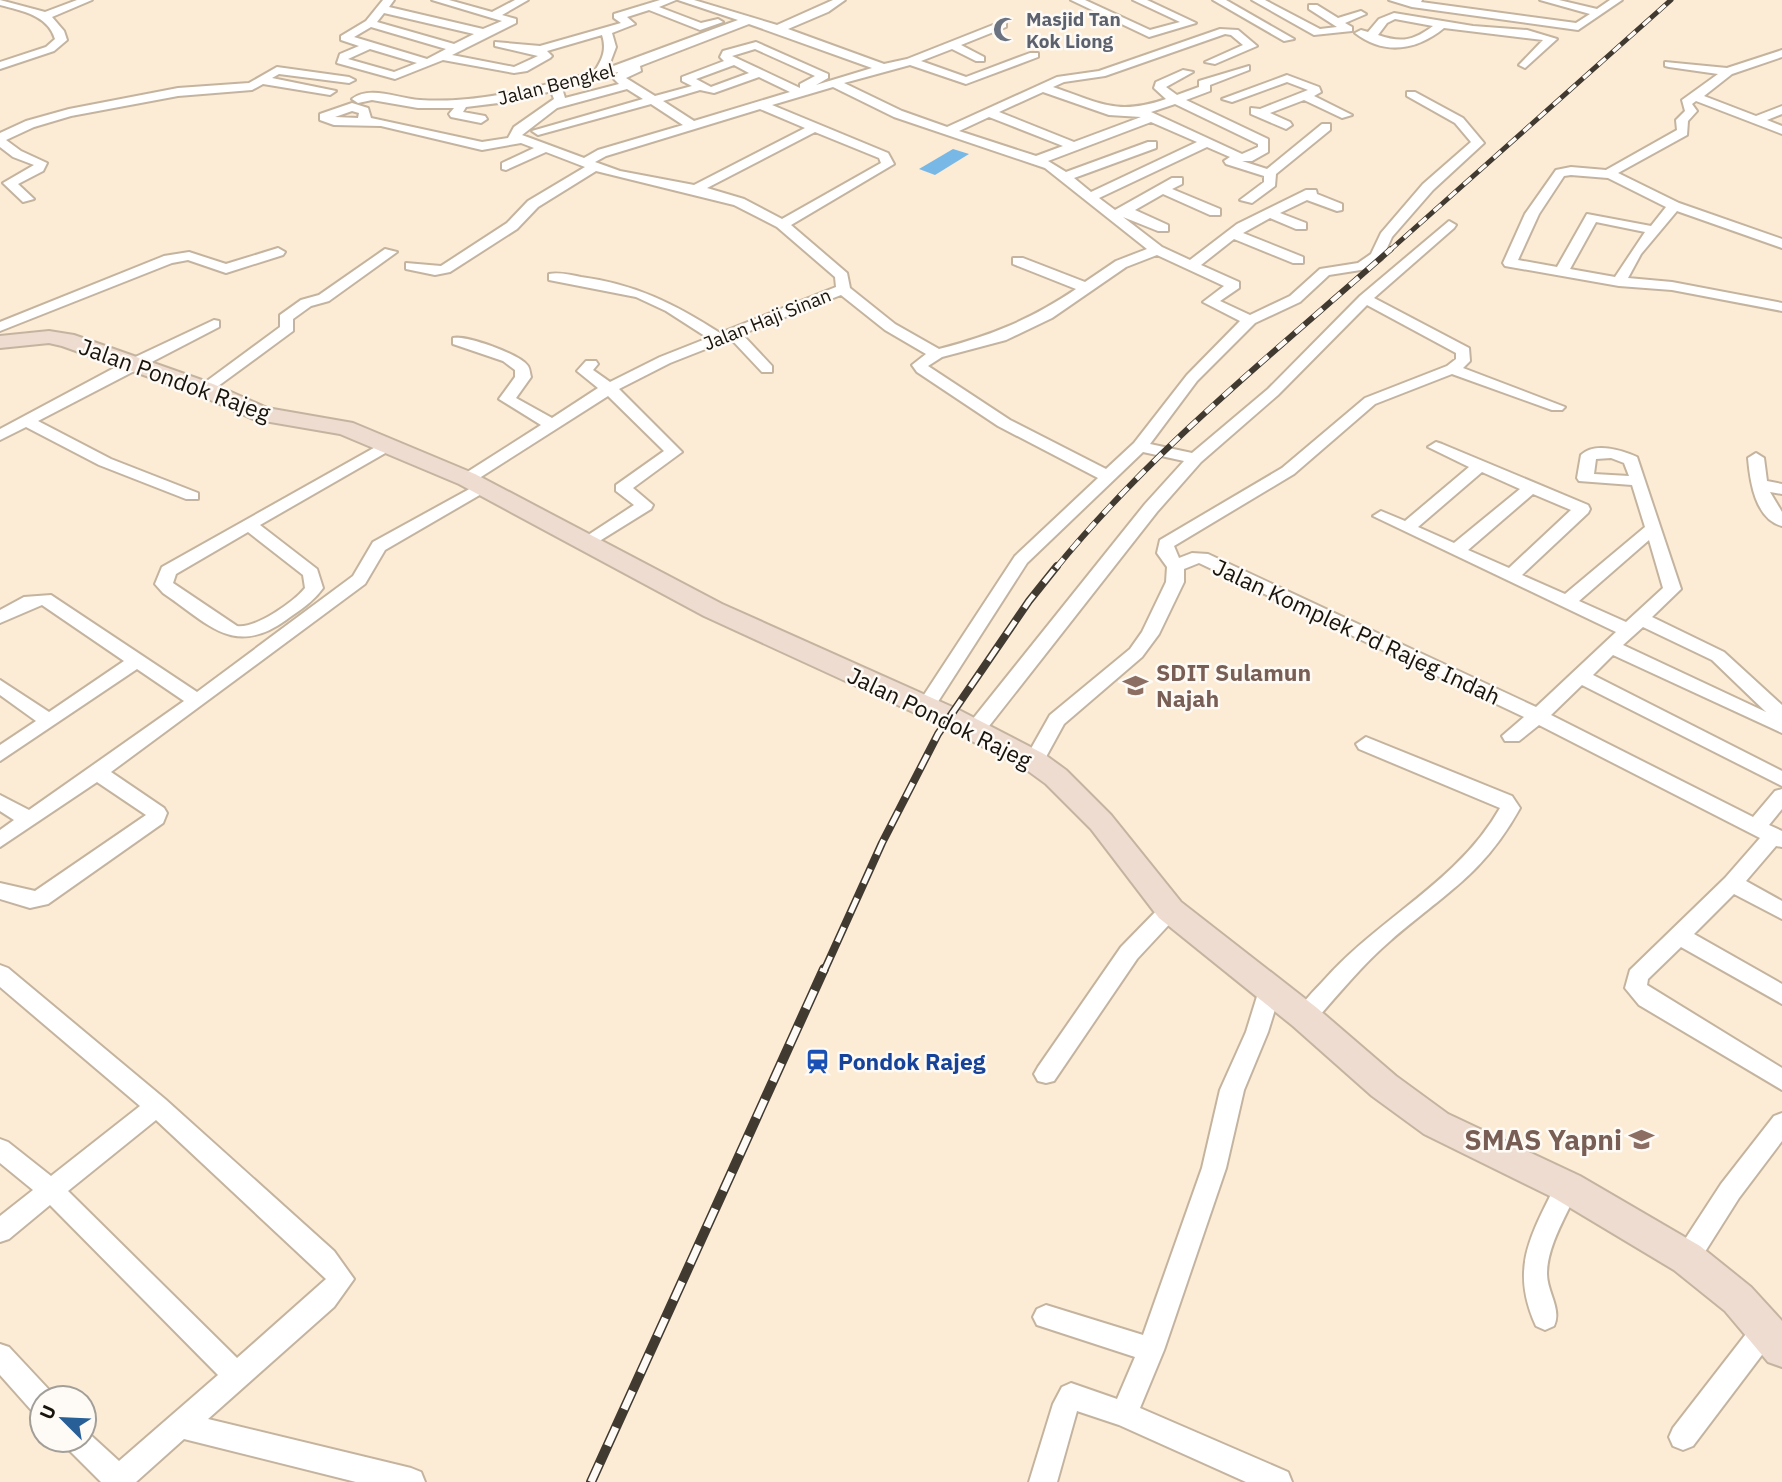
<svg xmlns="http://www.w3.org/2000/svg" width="1782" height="1482" viewBox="0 0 1782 1482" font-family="'IBM Plex Sans',sans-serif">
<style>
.water{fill:#78b8e6}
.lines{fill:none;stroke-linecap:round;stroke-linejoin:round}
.street-casing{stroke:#c4b49f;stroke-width:4}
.secondary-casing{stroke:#c4b49f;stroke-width:4}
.street{fill:#fff;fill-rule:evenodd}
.secondary{fill:#efdcd1;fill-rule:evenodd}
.rail-far3-casing{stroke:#413a30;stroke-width:5}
.rail-far2-casing{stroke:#413a30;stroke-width:6}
.rail-far1-casing{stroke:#413a30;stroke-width:8}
.rail-casing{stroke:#413a30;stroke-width:10}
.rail-far3{stroke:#fefbf6;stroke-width:3.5;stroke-dasharray:10;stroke-linecap:butt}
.rail-far2{stroke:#fefbf6;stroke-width:4.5;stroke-dasharray:12;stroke-linecap:butt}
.rail-far1{stroke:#fefbf6;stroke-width:5;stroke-dasharray:16;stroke-linecap:butt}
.rail{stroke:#fefbf6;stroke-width:7;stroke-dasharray:20;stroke-linecap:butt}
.labels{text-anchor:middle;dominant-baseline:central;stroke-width:5;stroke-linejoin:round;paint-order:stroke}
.far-worship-label{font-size:19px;font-weight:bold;fill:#5b616d;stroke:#fefbf6;text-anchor:start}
.far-street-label{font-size:19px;fill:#18130b;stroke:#fefbf6}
.street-label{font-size:23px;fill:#18130b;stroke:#fefbf6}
.education-label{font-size:23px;font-weight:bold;fill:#785e54;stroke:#fefbf6;text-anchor:start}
.transit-label{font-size:23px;font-weight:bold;fill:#164399;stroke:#fefbf6;text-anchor:start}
.near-education-label{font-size:28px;font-weight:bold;fill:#785e54;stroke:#fefbf6;text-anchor:end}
</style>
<rect width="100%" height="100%" fill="#fcebd5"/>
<!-- water -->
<path class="water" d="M953 149 969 154 935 175 919 169Z"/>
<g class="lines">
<defs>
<g id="street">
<path d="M0 0 45 12 77 0H92L52 17 64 31 67 40 54 51 0 69V62L46 47 55 39C48 15 22 11 0 5Z"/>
<path d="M383 0H394L389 7 483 29 502 21 432 0H449L492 12 515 0H528L502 15 516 19V23L452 55 514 67 538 56 495 46V42L540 46 621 23 614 18V14L660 0H676L659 7 701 23 718 19 723 22 700 30 649 10 627 17 635 24 612 33 616 47 608 68 738 20 678 0H694L777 25 833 0H845L828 12 788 29 884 64 907 59 998 23H1006V27L961 45 984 57V61H976L952 49 921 61 966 77 1030 53H1038V57L966 84 910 65 844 83 902 111 947 127 1057 77 1099 71 1220 29 1238 30 1257 46 1215 64 1205 62 1243 45 1231 35 1225 34 1105 76 1064 82 1053 87C1100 103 1117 116 1166 99L1154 88 1156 82 1183 70 1193 72 1166 87 1177 95 1199 87V81L1249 66V70L1210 85V91L1186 100 1268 139V152L1252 161H1242L1267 169 1322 124H1330V130L1276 174 1275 186 1252 203 1240 200 1264 182V176L1226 164 1224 161 1230 157 1207 147 1099 198 1115 210 1172 178H1182V184L1172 189 1220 209V215H1210L1163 194 1135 210 1168 225V231H1158L1123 217 1162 247 1190 260 1237 224 1306 190H1316L1317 194 1342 204V210L1337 211 1307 200 1280 213 1306 223V229H1296L1270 218 1243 233 1303 257V263H1293L1234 239 1201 265 1239 282V288L1220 301 1250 315 1290 296 1320 269 1358 263 1371 254 1381 233 1423 184 1471 142 1455 123 1407 96V92H1415L1463 118 1484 143 1433 190 1392 237 1382 259 1367 269 1329 275 1300 302 1255 323 1197 381 1150 444 1192 453 1268 389 1360 296 1449 221 1456 225 1454 228 1374 298 1469 348 1470 361 1463 368 1565 407 1562 410H1552L1452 374 1375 404 1294 474 1174 546 1179 558 1192 553 1208 554 1536 707 1616 632 1373 516 1381 511 1405 521 1469 467 1428 447 1436 442 1442 444 1588 505 1590 509 1588 513 1522 575 1565 594 1645 527 1632 485 1579 481 1577 478 1581 455C1595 442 1621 450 1637 457L1681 589 1652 617 1724 652 1782 705V733L1613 655 1593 675 1782 771V786L1582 685 1551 715 1753 817 1775 791 1782 789V809L1769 825 1782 831V847L1776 846 1746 881 1782 901V919L1734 894 1694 934 1782 984V1004L1681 947 1648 979 1647 985 1782 1068V1090L1639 1005 1625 988 1630 970 1725 878 1760 838 1539 725 1519 741H1505L1502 736 1524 717 1199 563 1184 569V582L1159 634 1142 657 1064 724 1041 766H1027L1024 761 1050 715 1130 649 1142 632 1166 582 1167 567 1157 553 1160 540 1282 468 1365 398 1447 366 1456 359V353L1367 305 1278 395 1201 462 1157 512 982 735H968L965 730 968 725 1145 504 1184 461 1143 452 1027 563 932 711 925 713 916 707 1015 556 1098 478 998 426 917 372 912 365 926 354 885 330 841 295 742 334 772 366V372H762L731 339 670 363 619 389 682 452 633 488 653 505 651 509 593 545 587 546 579 541 634 505 616 491V485L664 451 608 396 473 482H461V476L541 425 499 399 515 377V370L503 361 453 344V338C466 335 520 354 528 366 530 369 530 374 531 377L516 398 552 418 598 388 577 371 586 361H596L598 364 593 370 610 382 660 357 708 338 666 311 636 297 549 280V274C559 272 571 275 581 277 635 284 675 304 720 333L836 287 835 277 777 227 734 205 596 171 538 207 517 229 450 272 435 275 406 269V263L441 266 507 223 528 201 585 167 546 152 506 170 502 169V163L534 148 521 143 482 150 381 126 334 125 320 120V114L352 103 368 108 371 118 482 142 508 138 514 127 554 99 551 91 515 101 466 107 463 112 485 116 487 119 481 123 451 117 449 114 454 108H418L372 100 358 103 352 99C370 85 399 99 420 100 480 104 537 87 594 72 602 60 607 50 602 35L547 51 552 56 550 58 527 71 514 73 443 60 395 79 337 63 340 54 359 46 341 40V36L366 21ZM384 13 474 34 454 44 377 22ZM749 24 872 68 816 85 828 78V74L756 42 723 51 720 57 724 61 682 77V81L692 86 655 96 626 78 641 71 640 66ZM371 27 446 49 427 59 354 37ZM370 49 417 63 394 72 348 59ZM755 49 815 76 800 84V88L732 56ZM734 65 749 73 711 87 696 79ZM618 72 614 79 619 84 565 98 562 88ZM759 77 790 92 694 121 663 101 700 90 714 93ZM833 87 894 117 1045 168 1147 249 1116 261 1085 282 1023 258H1013V264L1076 289C1030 320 992 335 939 349L895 324 850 288 847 273 791 225 894 164 888 153 772 105ZM627 89 643 99 532 131 538 135 651 104 683 125 598 150 584 158 522 135 557 108ZM1043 92 1109 115 1141 117 1074 142 999 112ZM1175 104 1258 144V147L1242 154 1151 112ZM760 109 805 128 694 185 620 171 595 162 606 156ZM352 111 359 113 358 118 335 117ZM989 117 1063 146 1036 156 959 131ZM1151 122 1197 142 1091 192 1074 178 1156 148V142H1148L1066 172 1048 161ZM815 132 879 158 881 163 782 219 744 199 707 188ZM1157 255 1224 286 1203 302 1240 321 1187 375 1134 443 1106 469 1010 420 928 366 942 357 1006 340 1052 318 1126 267ZM1611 458 1624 463 1629 476 1594 474 1596 459ZM1482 472 1520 489 1454 543 1418 527ZM1533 494 1571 510 1509 568 1468 550ZM1649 540 1663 588 1626 622 1579 601ZM1643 627 1712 660 1766 712 1623 645Z"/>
<path d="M1071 0H1085L1150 30 1180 22 1133 0H1147L1196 23 1149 37Z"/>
<path d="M1213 0H1226L1294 39 1284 41Z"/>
<path d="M1252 0H1265L1320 29 1337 27 1309 9V5H1317L1338 18 1361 11 1366 14 1345 23 1352 27V31L1314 35Z"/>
<path d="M1389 0H1422L1421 2 1576 23 1590 14 1540 0H1559L1597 9 1610 0H1622L1578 30 1412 7Z"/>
<path d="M1394 13 1473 26 1527 30 1557 39 1525 68 1519 65 1543 40 1444 28C1417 50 1385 56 1355 33L1361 30 1368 32 1379 19ZM1395 19 1433 26C1413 41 1401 43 1378 35L1387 23Z"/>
<path d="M1782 50V57L1732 74 1704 96 1756 116 1782 106V114L1767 120 1782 126V134L1696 101 1692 104 1697 111 1688 121 1687 135 1618 173 1679 203 1782 239V248L1677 211 1641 254 1628 278 1672 282 1782 303V311L1672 290 1619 286 1505 266 1503 263 1525 214 1556 170 1571 167 1606 170 1677 130 1676 120 1685 111 1682 100 1718 74 1669 67 1665 66V62L1727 68ZM1571 175 1608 178 1666 207 1651 226 1587 214 1557 267 1518 260 1539 214 1564 176ZM1596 222 1645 232 1615 277 1570 269Z"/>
<path d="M277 67 349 77 355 80 349 83 279 74 272 78 336 91 330 95 263 84 252 90 178 96 71 116 34 127 6 140 21 151 47 163 43 171 18 184 34 199 23 202 3 183 34 165 13 157 0 147V133L26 121 69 109 178 88 249 83Z"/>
<path d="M1287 75 1319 87 1321 92 1314 96 1352 115 1342 118 1304 100 1270 113 1290 122 1292 125 1286 129 1251 114V108L1260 109 1308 90 1287 82 1232 102 1222 99Z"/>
<path d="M278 248 285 252 283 255 226 273 188 260 172 263 0 331V322L164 256 189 252 226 264Z"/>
<path d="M385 249 397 252 329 301 311 306 293 319V331L210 392H200V386L280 327V315L301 300 319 295Z"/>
<path d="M214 320 219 321V327L38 421 111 459 198 493V499H186L99 465 26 427 0 440V429L129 360Z"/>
<path d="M388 440 394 442V448L260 525 317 569 323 588C313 602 300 610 286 620 233 658 208 623 163 593L155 584 162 567ZM248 532 303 575 305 588C294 602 255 629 237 626L173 583 176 574Z"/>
<path d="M1756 453 1764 458 1767 481 1782 484V494L1770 492 1782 512V526C1755 519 1750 481 1748 458Z"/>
<path d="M484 481 492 486 490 489 385 550 365 584 111 772 164 808 167 813 163 823 48 904 30 908 0 899V883L35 891 146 815 97 782 0 847V830L14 820 0 811V795L29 810 184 701 137 669 0 761V745L36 721 0 695V680L49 712 124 661 42 605 0 623V610L24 597 51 595 197 692 353 576 373 542Z"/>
<path d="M1366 737 1512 796 1520 808C1483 875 1445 893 1390 941 1361 966 1338 995 1313 1023L1305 1026 1297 1023 1294 1017C1301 1003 1314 991 1324 980 1379 918 1459 881 1500 808L1359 749 1356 744Z"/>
<path d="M1170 902 1177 904 1181 910 1177 916 1137 959 1054 1081 1046 1083 1038 1081 1034 1074 1038 1067 1121 947 1163 904Z"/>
<path d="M0 965 8 968 165 1099 334 1251 354 1279 334 1307 208 1419 411 1468 421 1472 425 1482H356L184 1439 136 1482H101L68 1449 64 1440H84V1429L119 1461 218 1375 50 1205 9 1239 0 1242V1216L33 1190 0 1163V1139L8 1142 51 1176 140 1106 0 987ZM156 1120 326 1279 237 1358 68 1191Z"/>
<path d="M1270 981 1278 984 1281 990 1268 1032 1244 1090 1226 1168 1164 1350 1140 1408 1288 1472 1292 1482H1246L1119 1425 1077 1411 1057 1482H1029L1053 1404 1062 1387 1071 1383 1117 1399 1135 1357 1037 1325 1033 1317 1037 1309 1046 1305 1143 1335 1202 1168 1220 1090 1246 1032 1259 990 1262 984Z"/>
<path d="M1782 1113V1141L1739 1198 1696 1266 1687 1269 1678 1266 1674 1258 1678 1250 1721 1184 1774 1116Z"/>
<path d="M1567 1176 1576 1180 1579 1187C1568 1213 1547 1245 1547 1274 1547 1292 1562 1309 1554 1326L1545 1330 1536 1326C1509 1267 1532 1234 1558 1180Z"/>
<path d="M1765 1318 1774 1321 1778 1330 1774 1339 1693 1446 1683 1450 1673 1446 1669 1437 1673 1428 1756 1321Z"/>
<path d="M0 1344 9 1347 52 1393 54 1398H42V1415L32 1411 0 1375Z"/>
</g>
<path id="secondary" d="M49 331 74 335 213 384 267 408 353 423 475 474 722 604 959 710 1044 754 1066 770 1111 815 1181 902 1317 1008 1396 1076 1448 1114 1580 1176 1700 1246 1751 1287 1782 1321V1367L1768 1362 1725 1311 1674 1270 1554 1198 1424 1134 1372 1096 1293 1026 1159 918 1091 829 1046 784 1024 768 939 724 704 616 459 484 340 434 253 419 197 394 62 346 49 343 0 348V336Z"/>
</defs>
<!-- street casing -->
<use href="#street" class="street-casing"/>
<!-- secondary casing -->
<use href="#secondary" class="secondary-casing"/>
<!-- street -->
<use href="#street" class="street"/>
<!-- secondary -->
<use href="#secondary" class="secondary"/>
<defs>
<path id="rail-far3" d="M1389 251 1671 0"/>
<path id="rail-far2" d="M1056 568C1153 449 1276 351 1391 249"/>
<path id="rail-far1" d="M824 971 882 843 938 734 1029 601 1057 566"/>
<path id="rail" d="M591 1482 824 969"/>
</defs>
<!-- rail-far3 casing -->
<use href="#rail-far3" class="rail-far3-casing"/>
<!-- rail-far2 casing -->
<use href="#rail-far2" class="rail-far2-casing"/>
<!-- rail-far1 casing -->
<use href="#rail-far1" class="rail-far1-casing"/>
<!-- rail casing -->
<use href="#rail" class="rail-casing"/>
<!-- rail-far3 -->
<use href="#rail-far3" class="rail-far3"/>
<!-- rail-far2 -->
<use href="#rail-far2" class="rail-far2"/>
<!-- rail-far1 -->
<use href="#rail-far1" class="rail-far1"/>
<!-- rail -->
<use href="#rail" class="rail"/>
</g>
<!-- icons -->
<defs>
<symbol id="mosque-bare" viewBox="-9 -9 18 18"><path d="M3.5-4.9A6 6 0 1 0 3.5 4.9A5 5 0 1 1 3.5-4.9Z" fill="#6b7280" stroke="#fefbf6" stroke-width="2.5" paint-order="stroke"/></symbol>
<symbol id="school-bare" viewBox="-9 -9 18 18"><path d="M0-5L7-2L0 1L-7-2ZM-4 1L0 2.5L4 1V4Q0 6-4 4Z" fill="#8d6e63" stroke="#fefbf6" stroke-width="2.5" paint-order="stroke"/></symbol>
<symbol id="station-bare" viewBox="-9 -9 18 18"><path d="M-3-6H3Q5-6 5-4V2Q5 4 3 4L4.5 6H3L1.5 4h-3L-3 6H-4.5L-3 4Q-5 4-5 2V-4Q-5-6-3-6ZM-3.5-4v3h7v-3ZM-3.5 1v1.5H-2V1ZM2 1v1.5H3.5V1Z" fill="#1a4fb4" stroke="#fefbf6" stroke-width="2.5" paint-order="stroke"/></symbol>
</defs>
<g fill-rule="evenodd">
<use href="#mosque-bare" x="988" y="12" width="35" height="35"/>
<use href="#school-bare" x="1118" y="668" width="35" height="35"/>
<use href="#station-bare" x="800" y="1044" width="35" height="35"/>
<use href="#school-bare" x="1624" y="1122" width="35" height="35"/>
</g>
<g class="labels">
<!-- far-worship labels -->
<g class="far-worship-label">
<text x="1026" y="19">Masjid Tan<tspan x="1026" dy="22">Kok Liong</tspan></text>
</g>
<!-- far-street labels -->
<g class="far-street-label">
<text transform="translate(556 84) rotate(-14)">Jalan Bengkel</text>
<text transform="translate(767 319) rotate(-22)">Jalan Haji Sinan</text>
</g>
<!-- street labels -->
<g class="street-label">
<text transform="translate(175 379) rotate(20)">Jalan Pondok Rajeg</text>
<text transform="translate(1357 631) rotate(25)">Jalan Komplek Pd Rajeg Indah</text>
<text transform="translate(940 717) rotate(26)">Jalan Pondok Rajeg</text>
</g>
<!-- education labels -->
<g class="education-label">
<text x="1156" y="672">SDIT Sulamun<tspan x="1156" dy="26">Najah</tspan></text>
</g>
<!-- transit labels -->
<g class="transit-label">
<text x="838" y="1061">Pondok Rajeg</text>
</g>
<!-- near-education labels -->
<g class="near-education-label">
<text x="1622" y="1139">SMAS Yapni</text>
</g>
</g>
<!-- north arrow -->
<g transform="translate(63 1419) rotate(294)"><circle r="33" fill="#fefbf6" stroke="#a29e98" stroke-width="2"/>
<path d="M0-5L12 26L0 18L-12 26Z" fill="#285f97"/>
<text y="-10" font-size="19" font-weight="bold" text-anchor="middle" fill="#18130b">U</text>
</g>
</svg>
